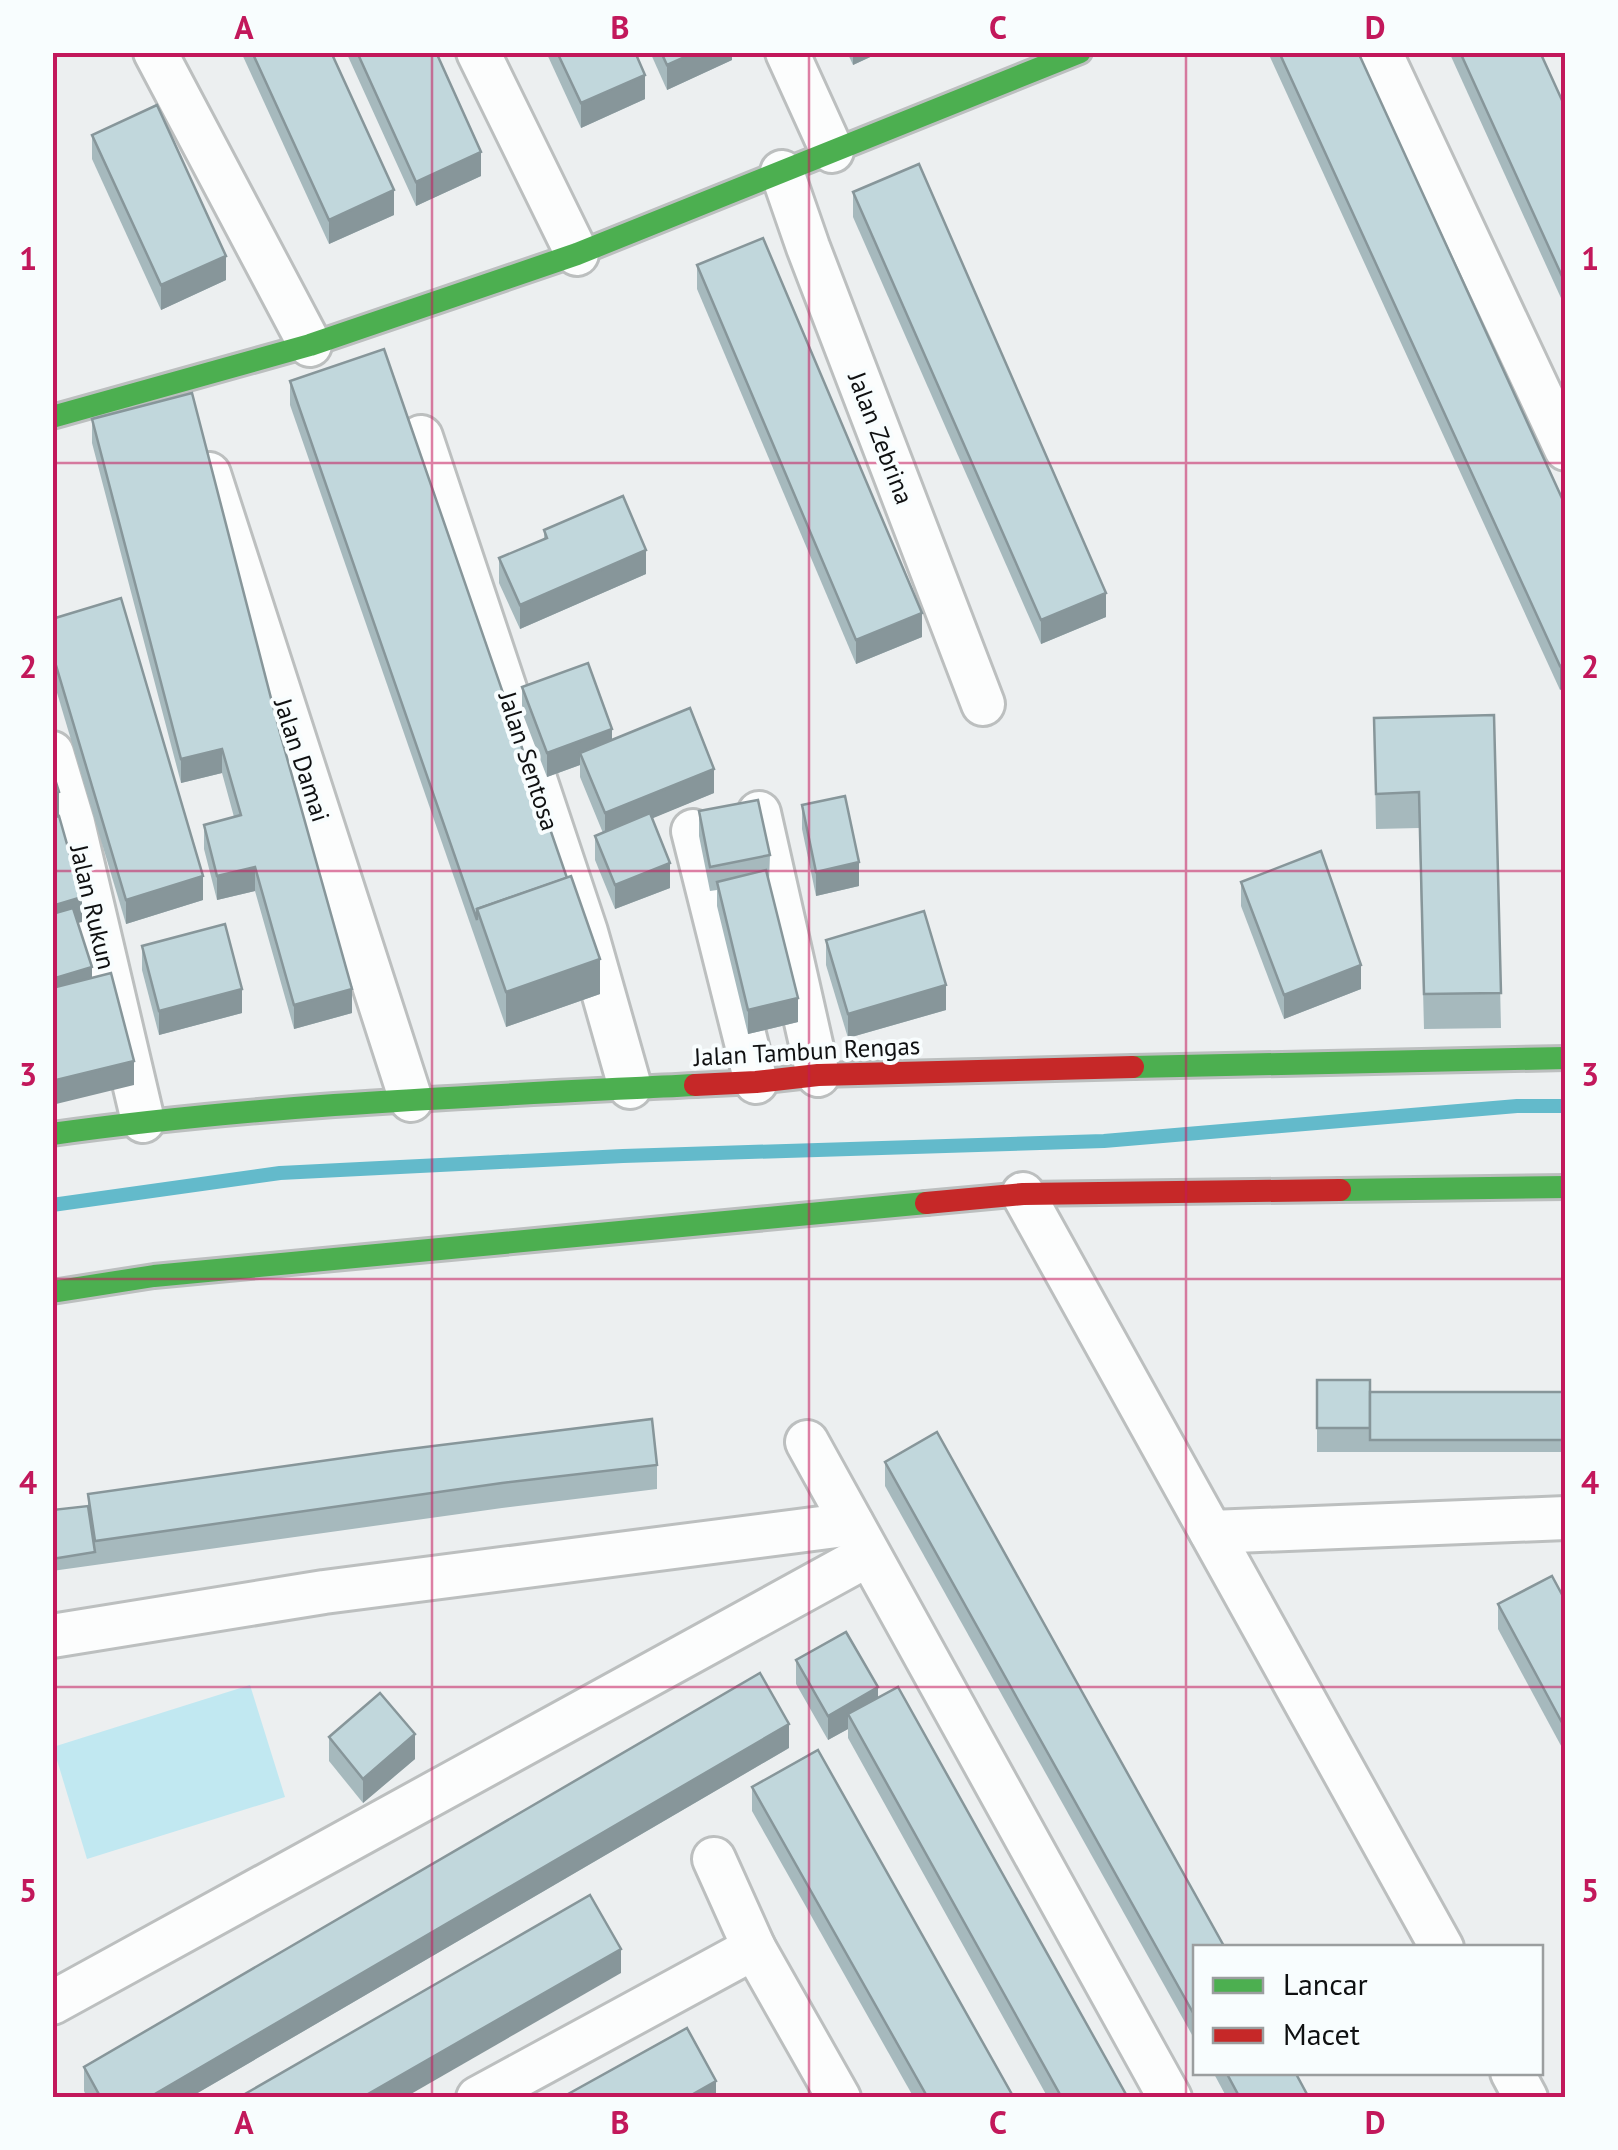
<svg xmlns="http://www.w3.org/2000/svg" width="1618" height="2150" viewBox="0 0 1618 2150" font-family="'PT Sans',sans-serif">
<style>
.pitch{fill:#c1e8f1}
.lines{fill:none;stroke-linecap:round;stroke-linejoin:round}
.stream{stroke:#63bacb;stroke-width:14}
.street-casing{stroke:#bcbfbf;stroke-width:48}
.fast-casing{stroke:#bcbfbf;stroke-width:28}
.jam-casing{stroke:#bcbfbf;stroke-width:28}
.street{stroke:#fcfdfd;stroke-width:42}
.fast{stroke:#4caf50;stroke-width:22}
.jam{stroke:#c62828;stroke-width:22}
.wall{fill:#a6b9bd}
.shaded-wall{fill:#87969a}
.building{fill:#c1d7dc;stroke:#87969a;stroke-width:2.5}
.grid{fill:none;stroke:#c2185b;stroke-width:2.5;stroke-opacity:0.55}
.labels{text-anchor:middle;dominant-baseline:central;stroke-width:8;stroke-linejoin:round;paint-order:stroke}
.street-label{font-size:25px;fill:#0f1011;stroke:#f8fdfe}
.neatline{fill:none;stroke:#c2185b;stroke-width:4}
.grid-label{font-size:32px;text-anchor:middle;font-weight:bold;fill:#c2185b}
</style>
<rect width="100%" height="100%" fill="#eceff0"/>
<!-- pitch -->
<path class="pitch" d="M250 1685 285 1797 87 1859 53 1747Z"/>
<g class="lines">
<!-- stream -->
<path class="stream" d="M52 1205 280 1173 623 1156 1104 1141 1517 1106H1566"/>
<defs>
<g id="street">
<path d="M155 52 310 345"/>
<path d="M478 52 577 254"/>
<path d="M787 52 832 151"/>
<path d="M1380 52 1566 449"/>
<path d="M782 172 808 247 983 704"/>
<path d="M421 437 586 932 630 1087"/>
<path d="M209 474 411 1100"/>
<path d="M52 753 73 823 143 1121"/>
<path d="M759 813 818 1075"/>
<path d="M693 831 756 1082"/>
<path d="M1023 1194 1442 1948"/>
<path d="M807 1442 1170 2098"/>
<path d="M1211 1532 1566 1518"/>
<path d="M52 1636 324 1592 852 1524"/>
<path d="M714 1859 754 1948 839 2098"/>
<path d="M52 2003 868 1555"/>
<path d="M1512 2072 1526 2098"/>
<path d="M478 2098 754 1948"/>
</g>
<g id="fast">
<path d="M52 417 310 345 577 254 1080 52"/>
<path d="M1133 1067 1566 1058"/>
<path d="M52 1134C265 1104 480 1096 695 1085"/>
<path d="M1340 1190 1566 1187"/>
<path d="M52 1292 154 1276 926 1203"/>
</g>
<g id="jam">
<path d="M695 1085 756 1082 818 1075 1133 1067"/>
<path d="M926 1203 1023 1194 1340 1190"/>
</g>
</defs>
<!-- street casing -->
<use href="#street" class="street-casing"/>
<!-- fast casing -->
<use href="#fast" class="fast-casing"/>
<!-- jam casing -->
<use href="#jam" class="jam-casing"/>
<!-- street -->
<use href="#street" class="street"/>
<!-- fast -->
<use href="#fast" class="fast"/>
<!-- jam -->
<use href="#jam" class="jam"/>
</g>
<!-- wall -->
<g class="wall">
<path d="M241 52H331L394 215 329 244Z"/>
<path d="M346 52H436L481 176 416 206Z"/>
<path d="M546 52H635L645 99 581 128Z"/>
<path d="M650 52H732V60L667 90Z"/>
<path d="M847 52H881L853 65Z"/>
<path d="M1270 52H1358L1566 507 1560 690 1270 57Z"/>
<path d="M1449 52H1540L1566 109V309Z"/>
<path d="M92 135 226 280 161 310 92 159Z"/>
<path d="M853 192 1106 617 1041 644 853 217Z"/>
<path d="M697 265 922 637 856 664 697 289Z"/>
<path d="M290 381 600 994 506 1027 290 405Z"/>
<path d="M92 419 352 1013 294 1029 255 891 217 900 204 849V825L234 817 222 773 181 783 92 443Z"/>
<path d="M544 530 646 574 520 629 499 583V558L544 539Z"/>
<path d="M52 619 203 900 126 924 52 676Z"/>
<path d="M522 687 612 740 714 793 652 818 670 888 615 909 595 860V836L603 833 580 777V765L547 777 522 712Z"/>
<path d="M1494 715 1501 1028 1424 1029 1419 828 1376 829 1374 718Z"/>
<path d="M802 805 859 886 816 896 802 829Z"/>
<path d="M699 811 770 855 769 880 798 1022 748 1034 717 906V890L710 891 699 836Z"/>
<path d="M1241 882 1361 989 1284 1019 1241 906Z"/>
<path d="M826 940 946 1010 848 1038 826 965Z"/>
<path d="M142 946 242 1013 159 1035 142 970Z"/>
<path d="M1317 1380 1370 1392H1566V1452H1317Z"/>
<path d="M885 1462 1196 1948V2042L885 1486Z"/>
<path d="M657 1465V1489L502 1508 52 1571V1510L88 1506V1494Z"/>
<path d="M1566 1602V1755L1498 1629V1604Z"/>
<path d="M796 1660 878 1698 1128 2098H1048L848 1738V1729L828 1740 796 1684Z"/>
<path d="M329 1737 415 1759 363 1803 329 1761Z"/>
<path d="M789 1748 189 2098H87L84 2091V2067Z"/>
<path d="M752 1787 1014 2098H914L752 1811Z"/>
<path d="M1213 2072H1295L1309 2098H1227Z"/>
</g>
<!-- shaded-wall -->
<g class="shaded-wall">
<path d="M696 52H732V60L667 90V65Z"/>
<path d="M853 52H881L853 65Z"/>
<path d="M645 75V99L581 128V103Z"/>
<path d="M481 152V176L416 206V182Z"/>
<path d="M394 190V215L329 244V220Z"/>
<path d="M226 256V280L161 310V285Z"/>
<path d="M646 550V574L520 629V605Z"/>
<path d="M1106 593V617L1041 644V620Z"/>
<path d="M922 613V637L856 664V640Z"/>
<path d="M1566 663V687L1560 690V666Z"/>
<path d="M612 729V753H580V765L547 777V753Z"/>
<path d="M222 749V773L181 783V759Z"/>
<path d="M714 769V793L605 838V813Z"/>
<path d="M59 792V816L52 818V794Z"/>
<path d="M859 862V886L816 896V872Z"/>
<path d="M670 863V888L615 909V885Z"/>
<path d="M255 867V891L217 900V876Z"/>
<path d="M203 876V900L126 924V900Z"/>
<path d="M82 897V922L52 930V906Z"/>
<path d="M600 959V994L506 1027V992Z"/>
<path d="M1361 965V989L1284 1019V995Z"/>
<path d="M92 967V991L52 1003V979Z"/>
<path d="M946 985V1010L848 1038V1014Z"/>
<path d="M242 989V1013L159 1035V1011Z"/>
<path d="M352 989V1013L294 1029V1005Z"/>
<path d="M798 998V1022L748 1034V1010Z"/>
<path d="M134 1061V1085L52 1105V1081Z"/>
<path d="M878 1687V1711L848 1714V1729L828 1740V1716Z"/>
<path d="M789 1724V1748L189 2098H148Z"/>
<path d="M415 1734V1759L363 1803V1779Z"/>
<path d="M621 1949V1973L404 2098H361Z"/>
<path d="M716 2081V2098H686Z"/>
</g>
<!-- building -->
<g class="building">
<path d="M252 52H331L394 190 329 220Z"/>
<path d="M357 52H436L481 152 416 182Z"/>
<path d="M557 52H635L645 75 581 103Z"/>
<path d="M661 52H696L667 65Z"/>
<path d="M1279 52H1358L1566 507V663L1560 666Z"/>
<path d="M1460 52H1540L1566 109V285Z"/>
<path d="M157 105 226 256 161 285 92 135Z"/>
<path d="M919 164 1106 593 1041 620 853 192Z"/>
<path d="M763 238 922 613 856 640 697 265Z"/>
<path d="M384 349 567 878 477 909V920L290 381Z"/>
<path d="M192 393 280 733 352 989 294 1005 255 867 217 876 204 825 241 815 222 749 181 759 92 419Z"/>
<path d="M623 496 646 550 520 605 499 558 547 538 544 530Z"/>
<path d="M121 598 203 876 126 900 52 652V619Z"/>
<path d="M588 663 612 729 547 753 522 687Z"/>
<path d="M690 708 714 769 605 813 580 753Z"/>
<path d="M1494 715 1501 993 1424 994 1419 792 1376 794 1374 718Z"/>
<path d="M52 770 59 792 52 794Z"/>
<path d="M845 796 859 862 816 872 802 805Z"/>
<path d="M758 800 770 855 710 867 699 811Z"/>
<path d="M650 813 670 863 615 885 595 836Z"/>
<path d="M59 816 82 897 52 906V818Z"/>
<path d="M1321 851 1361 965 1284 995 1241 882Z"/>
<path d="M766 870 798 998 748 1010 717 882Z"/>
<path d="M571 876 600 959 506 992 477 909Z"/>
<path d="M73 908 92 967 52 979V914Z"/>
<path d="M924 911 946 985 848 1014 826 940Z"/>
<path d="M225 924 242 989 159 1011 142 946Z"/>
<path d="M111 973 134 1061 52 1081V988Z"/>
<rect x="1317" y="1380" width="53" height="48"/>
<rect x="1370" y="1392" width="196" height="48"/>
<path d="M652 1419 657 1465 502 1483 95 1541 88 1494 393 1451Z"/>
<path d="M937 1432 1225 1948H1196V2018L885 1462Z"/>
<path d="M88 1506 95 1552 52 1559V1510Z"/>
<path d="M1552 1576 1566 1602V1730L1498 1604Z"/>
<path d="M846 1632 878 1687 828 1716 796 1660Z"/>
<path d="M760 1673 789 1724 148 2098H101L84 2067Z"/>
<path d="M898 1687 1128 2098H1062L848 1714Z"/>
<path d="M380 1693 415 1734 363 1779 329 1737Z"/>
<path d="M818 1750 1014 2098H928L752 1787Z"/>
<path d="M590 1895 621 1949 361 2098H238Z"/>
<path d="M687 2028 716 2081 686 2098H561Z"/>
<path d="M1226 2072H1295L1309 2098H1240Z"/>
</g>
<!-- grid -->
<path class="grid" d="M432 52V2098M809 52V2098M1186 52V2098M52 463H1566M52 871H1566M52 1279H1566M52 1687H1566"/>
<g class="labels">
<!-- street labels -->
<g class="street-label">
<text transform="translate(881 438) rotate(69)">Jalan Zebrina</text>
<text transform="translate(302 760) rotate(72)">Jalan Damai</text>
<text transform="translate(529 761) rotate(72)">Jalan Sentosa</text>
<text transform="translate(93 907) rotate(77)">Jalan Rukun</text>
<text transform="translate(807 1051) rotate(-3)">Jalan Tambun Rengas</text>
</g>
</g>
<!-- border -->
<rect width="1618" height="2150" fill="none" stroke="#f8fdfe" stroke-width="110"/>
<!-- legend -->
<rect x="1193" y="1945" width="350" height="130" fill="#f8fdfe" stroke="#9b9e9f" stroke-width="2.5"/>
<rect x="1213" y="1978" width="50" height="15" fill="#4caf50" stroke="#9b9e9f" stroke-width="2.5"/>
<text x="1283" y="1995" font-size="30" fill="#0f1011">Lancar</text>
<rect x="1213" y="2028" width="50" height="15" fill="#c62828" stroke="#9b9e9f" stroke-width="2.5"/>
<text x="1283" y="2045" font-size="30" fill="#0f1011">Macet</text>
<rect x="55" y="55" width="1508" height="2040" class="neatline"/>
<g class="grid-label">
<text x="244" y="39">A</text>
<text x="620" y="39">B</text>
<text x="998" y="39">C</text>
<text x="1375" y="39">D</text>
<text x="28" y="270">1</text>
<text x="1590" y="270">1</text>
<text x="28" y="678">2</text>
<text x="1590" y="678">2</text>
<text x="28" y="1086">3</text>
<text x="1590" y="1086">3</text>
<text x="28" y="1494">4</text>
<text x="1590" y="1494">4</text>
<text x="28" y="1902">5</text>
<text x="1590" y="1902">5</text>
<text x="244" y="2134">A</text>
<text x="620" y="2134">B</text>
<text x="998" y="2134">C</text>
<text x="1375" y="2134">D</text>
</g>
</svg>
